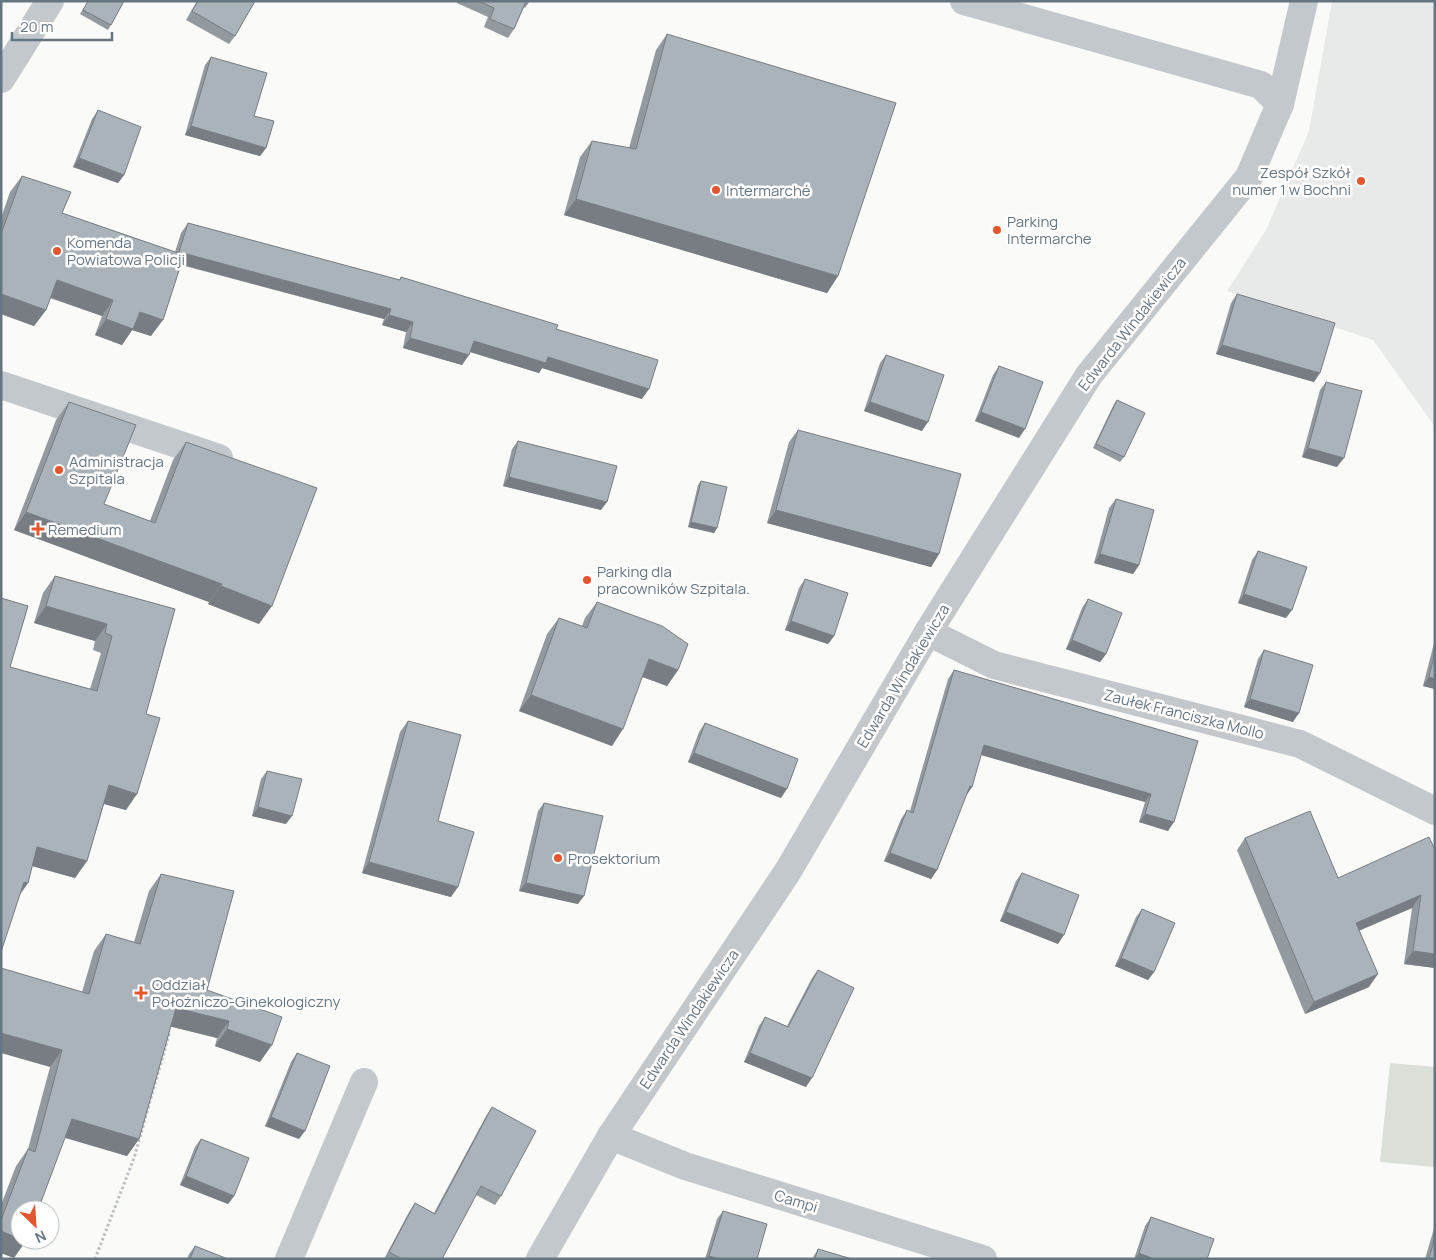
<svg xmlns="http://www.w3.org/2000/svg" width="1436" height="1260" viewBox="0 0 1436 1260" font-family="Manrope,sans-serif">
<style>
.built{fill:#e8e9e9}
.garden{fill:#dadfd7}
.lines{fill:none;stroke-linecap:round;stroke-linejoin:round}
.path{stroke:#bbbfc2;stroke-width:3;stroke-dasharray:2.5 2.5;stroke-linecap:butt}
.minor{stroke:#c3c8cc;stroke-width:28}
.wall{fill:#929a9f}
.shaded-wall{fill:#777d82}
.building{fill:#aab3b9;stroke:#777d82}
.poi-dot{fill:#e4572e;stroke:#fff;stroke-width:2}
.labels{text-anchor:middle;dominant-baseline:central;stroke-width:5;stroke-linejoin:round;paint-order:stroke}
.poi-label{font-size:15px;fill:#657683;stroke:#fff;text-anchor:start}
.street-label{font-size:15px;fill:#657683;stroke:#fff}
</style>
<rect width="100%" height="100%" fill="#fafaf8"/>
<!-- built -->
<path class="built" d="M1332 1H1435V427L1373 340 1227 291 1266 230 1309 131Z"/>
<!-- garden -->
<path class="garden" d="M1390 1063 1435 1067V1167L1380 1162Z"/>
<g class="lines">
<!-- path -->
<path class="path" d="M95 1259 134 1158 170 1031"/>
<!-- minor -->
<g class="minor">
<path d="M1 79 50 1"/>
<path d="M1280 104 1304 1"/>
<path d="M1 385 219 458"/>
<path d="M928 632 994 665 1300 744 1435 811"/>
<path d="M611 1136 685 1166 983 1259"/>
<path d="M289 1259 364 1082"/>
<path d="M540 1259 611 1136 788 871 928 632 1089 375 1249 177 1280 104 1261 85 964 1"/>
</g>
</g>
<!-- wall -->
<g class="wall">
<path d="M88 1H124L108 30 80 14Z"/>
<path d="M197 1H255L235 36 229 44 186 20Z"/>
<path d="M457 1H530L525 8 524 7 514 29 508 38 484 27 488 17 457 3Z"/>
<path d="M667 34 838 276 827 293 564 215 580 157 592 141 629 148 656 50Z"/>
<path d="M211 57 254 116 266 148 260 156 185 135 205 65Z"/>
<path d="M98 110 124 175 118 183 73 167 92 119Z"/>
<path d="M22 176 62 213 175 252 181 233 188 223 399 280 401 277 556 329 642 399 542 368 539 373 470 352 462 365 403 348 406 332 382 325 384 319 181 265 151 336 132 330 122 345 95 335 102 316 50 298 46 310 34 326 1 314V218L10 192Z"/>
<path d="M1237 294 1314 382 1216 354 1231 303Z"/>
<path d="M886 355 922 431 864 411 880 363Z"/>
<path d="M999 366 1019 438 975 421 993 375Z"/>
<path d="M1326 382 1337 467 1302 457 1320 390Z"/>
<path d="M1117 400 1124 457 1120 462 1093 448 1114 404Z"/>
<path d="M69 402 104 504 150 521 173 460 186 442 259 624 208 604 209 602 14 530 56 420Z"/>
<path d="M798 430 939 554 931 567 767 523 789 442Z"/>
<path d="M518 441 601 510 503 486 512 449Z"/>
<path d="M701 481 717 528 714 533 688 527 698 485Z"/>
<path d="M1116 499 1139 565 1133 574 1094 563 1109 508Z"/>
<path d="M1258 551 1286 618 1238 603 1252 560Z"/>
<path d="M55 576 175 609 146 714 126 810 104 804 87 861 75 878 32 866 28 883 21 892 1 598 10 667 90 689 101 653 93 650 95 641 34 623 43 593Z"/>
<path d="M805 579 834 636 828 644 785 630 799 588Z"/>
<path d="M1088 599 1106 654 1100 662 1066 649 1082 608Z"/>
<path d="M597 602 678 670 667 686 642 677 612 746 519 711 547 634 559 618 582 626 585 618Z"/>
<path d="M1435 639V689L1423 686Z"/>
<path d="M1264 650 1293 722 1244 707 1258 659Z"/>
<path d="M954 670 1198 741 1168 831 1139 822 1145 802 981 755 972 787 966 795 937 870 931 879 884 861 901 819 907 810 910 811 948 679Z"/>
<path d="M408 721 438 821 451 897 362 873 400 732Z"/>
<path d="M705 723 781 798 688 762 699 732Z"/>
<path d="M267 771 286 824 252 816 261 779Z"/>
<path d="M544 803 578 904 519 891 538 811Z"/>
<path d="M1245 838 1338 878 1435 850V968L1404 964 1412 908 1359 930 1369 987 1305 1014 1237 850Z"/>
<path d="M1022 873 1058 944 1000 921 1016 881Z"/>
<path d="M161 874 207 990 260 1062 215 1046 217 1038 171 1026 139 1139 127 1156 65 1138 14 1258 1 1253V1205L16 1166 28 1149 50 1067 82 992 94 951 106 934 134 942 149 891Z"/>
<path d="M1142 909 1154 972 1148 980 1115 966 1136 917Z"/>
<path d="M818 970 806 1087 744 1062 759 1026 765 1017 787 1026 812 978Z"/>
<path d="M297 1053 299 1139 265 1126 291 1062Z"/>
<path d="M492 1107 501 1196 495 1205 476 1195 442 1259H384L409 1212 415 1203 434 1213 486 1116Z"/>
<path d="M201 1139 234 1196 228 1204 180 1185 195 1147Z"/>
<path d="M723 1211 757 1259H705L717 1219Z"/>
<path d="M1151 1217 1207 1259H1134L1145 1226Z"/>
<path d="M1435 1225V1259H1425Z"/>
<path d="M195 1246 228 1259H187L189 1254Z"/>
<path d="M818 1249 852 1259H812Z"/>
</g>
<!-- shaded-wall -->
<g class="shaded-wall">
<path d="M191 126 266 148 260 156 185 135Z"/>
<path d="M79 158 124 175 118 183 73 167Z"/>
<path d="M576 199 838 276 827 293 564 215Z"/>
<path d="M179 252 391 309 384 319 172 262Z"/>
<path d="M57 280 113 300 102 316 46 296Z"/>
<path d="M1 294 46 310 34 326 1 314Z"/>
<path d="M140 312 163 320 151 336 132 330 122 345 95 335 106 319Z"/>
<path d="M389 315 413 322 406 332 382 325Z"/>
<path d="M410 338 469 355 462 365 403 348Z"/>
<path d="M474 341 548 357 649 389 642 399 542 368 539 373 467 351Z"/>
<path d="M1222 345 1320 373 1314 382 1216 354Z"/>
<path d="M870 402 928 422 922 431 864 411Z"/>
<path d="M981 412 1025 429 1019 438 975 421Z"/>
<path d="M1308 448 1344 458 1337 467 1302 457Z"/>
<path d="M509 477 607 502 601 510 503 486Z"/>
<path d="M776 510 939 554 931 567 767 523Z"/>
<path d="M26 512 222 584 209 602 14 530Z"/>
<path d="M691 522 717 528 714 533 688 527Z"/>
<path d="M1100 554 1139 565 1133 574 1094 563Z"/>
<path d="M221 586 272 606 259 624 208 604Z"/>
<path d="M1244 594 1292 610 1286 618 1238 603Z"/>
<path d="M46 606 107 624 95 641 34 623Z"/>
<path d="M791 621 834 636 828 644 785 630Z"/>
<path d="M1072 640 1106 654 1100 662 1066 649Z"/>
<path d="M649 659 678 670 667 686 638 675Z"/>
<path d="M1429 677 1435 679V689L1423 686Z"/>
<path d="M531 695 623 729 612 746 519 711Z"/>
<path d="M1250 699 1299 713 1293 722 1244 707Z"/>
<path d="M984 745 1151 794 1145 802 978 754Z"/>
<path d="M694 753 787 789 781 798 688 762Z"/>
<path d="M109 785 137 794 126 810 97 802Z"/>
<path d="M970 786 972 787 966 796Z"/>
<path d="M258 807 292 816 286 824 252 816Z"/>
<path d="M1145 814 1174 822 1168 831 1139 822Z"/>
<path d="M37 847 87 861 75 878 25 864Z"/>
<path d="M890 853 937 870 931 879 884 861Z"/>
<path d="M369 862 458 887 451 897 362 873Z"/>
<path d="M24 882 28 883 16 900Z"/>
<path d="M526 883 584 896 578 904 519 891Z"/>
<path d="M1421 895 1412 908 1347 936 1356 923Z"/>
<path d="M1006 912 1064 935 1058 944 1000 921Z"/>
<path d="M1413 951 1435 954V968L1404 964Z"/>
<path d="M1121 958 1154 972 1148 980 1115 966Z"/>
<path d="M1378 974 1369 987 1305 1014 1314 1002Z"/>
<path d="M176 1008 229 1021 217 1038 164 1025Z"/>
<path d="M227 1029 272 1045 260 1062 215 1046Z"/>
<path d="M1 1033 62 1050 50 1067 1 1053Z"/>
<path d="M750 1053 812 1078 806 1087 744 1062Z"/>
<path d="M271 1117 305 1131 299 1139 265 1126Z"/>
<path d="M72 1119 139 1139 127 1156 60 1136Z"/>
<path d="M186 1176 234 1196 228 1204 180 1185Z"/>
<path d="M1 1231 20 1239V1240L26 1241 14 1258 1 1253Z"/>
<path d="M1139 1253 1154 1259H1135Z"/>
<path d="M709 1256 719 1259H707Z"/>
</g>
<!-- building -->
<g class="building">
<path d="M88 1H124L111 25 83 10Z"/>
<path d="M198 1H255L235 36 192 11Z"/>
<path d="M478 1H526L514 29 490 19 494 8Z"/>
<path d="M667 34 896 103 838 276 576 199 592 141 636 149Z"/>
<path d="M211 57 267 73 254 116 274 121 266 148 191 126Z"/>
<path d="M98 110 141 127 124 175 79 158Z"/>
<path d="M22 176 71 192 62 213 184 255 163 320 140 312 133 329 106 319 113 300 57 280 46 310 1 294V234Z"/>
<path d="M188 223 400 280 401 277 558 325 556 329 658 360 649 389 548 357 546 363 474 341 469 355 410 338 413 322 389 315 391 309 179 252Z"/>
<path d="M1237 294 1335 323 1320 373 1222 345Z"/>
<path d="M886 355 944 375 928 422 870 402Z"/>
<path d="M999 366 1043 382 1025 429 981 412Z"/>
<path d="M1326 382 1362 391 1344 458 1308 448Z"/>
<path d="M1117 400 1145 413 1124 457 1096 444Z"/>
<path d="M69 402 136 425 104 504 155 523 186 442 317 488 272 606 221 586 222 584 26 512Z"/>
<path d="M798 430 961 474 939 554 776 510Z"/>
<path d="M518 441 617 466 607 502 509 477Z"/>
<path d="M701 481 727 487 717 528 691 522Z"/>
<path d="M1116 499 1154 510 1139 565 1100 554Z"/>
<path d="M1258 551 1307 567 1292 610 1244 594Z"/>
<path d="M55 576 175 609 146 714 160 718 137 794 109 785 87 861 37 847 28 883 24 882 1 952V598L28 606 10 667 97 691 112 636 105 633 107 624 46 606Z"/>
<path d="M805 579 848 593 834 636 791 621Z"/>
<path d="M1088 599 1122 613 1106 654 1072 640Z"/>
<path d="M597 602 662 626 688 644 678 670 649 659 623 729 531 695 559 618 587 628Z"/>
<path d="M1264 650 1313 665 1299 713 1250 699Z"/>
<path d="M1435 652V679L1429 677Z"/>
<path d="M954 670 1198 741 1174 822 1145 814 1151 794 984 745 972 787 970 786 937 870 890 853 907 810 913 813Z"/>
<path d="M408 721 461 735 438 821 474 832 458 887 369 862Z"/>
<path d="M705 723 798 759 787 789 694 753Z"/>
<path d="M267 771 302 779 292 816 258 807Z"/>
<path d="M544 803 603 816 584 896 526 883Z"/>
<path d="M1310 811 1338 878 1429 837 1435 850V954L1413 951 1421 895 1356 923 1378 974 1314 1002 1245 838Z"/>
<path d="M1022 873 1079 895 1064 935 1006 912Z"/>
<path d="M161 874 234 891 207 990 282 1017 272 1045 227 1029 229 1021 176 1008 139 1139 72 1119 38 1210H20V1239L1 1231V1220L28 1149 35 1152 62 1050 1 1033V968L89 994 106 934 140 944Z"/>
<path d="M1142 909 1175 923 1154 972 1121 958Z"/>
<path d="M818 970 854 988 812 1078 750 1053 765 1017 788 1027Z"/>
<path d="M297 1053 330 1066 305 1131 271 1117Z"/>
<path d="M492 1107 536 1131 501 1196 481 1186 442 1259H402L389 1252 415 1203 435 1214Z"/>
<path d="M201 1139 249 1158 234 1196 186 1176Z"/>
<path d="M723 1211 767 1224 757 1259H719L709 1256Z"/>
<path d="M1151 1217 1214 1239 1207 1259H1154L1139 1253Z"/>
<path d="M1435 1237V1259H1429Z"/>
<path d="M195 1246 228 1259H190Z"/>
<path d="M818 1249 852 1259H815Z"/>
</g>
<!-- markers -->
<g class="poi-dot">
<circle cx="1361" cy="181" r="5"/>
<circle cx="716" cy="190" r="5"/>
<circle cx="997" cy="230" r="5"/>
<circle cx="57" cy="251" r="5"/>
<circle cx="59" cy="470" r="5"/>
<path d="M35.5 521.5h5v5h5v5h-5v5h-5v-5h-5v-5h5z"/>
<circle cx="587" cy="580" r="5"/>
<circle cx="558" cy="858" r="5"/>
<path d="M138.5 985.5h5v5h5v5h-5v5h-5v-5h-5v-5h5z"/>
</g>
<g class="labels">
<!-- poi labels -->
<g class="poi-label">
<text x="1351" y="172" text-anchor="end">Zespół Szkół<tspan x="1351" dy="17">numer 1 w Bochni</tspan></text>
<text x="726" y="190">Intermarché</text>
<text x="1007" y="221">Parking<tspan x="1007" dy="17">Intermarche</tspan></text>
<text x="67" y="242">Komenda<tspan x="67" dy="17">Powiatowa Policji</tspan></text>
<text x="69" y="461">Administracja<tspan x="69" dy="17">Szpitala</tspan></text>
<text x="48" y="529">Remedium</text>
<text x="597" y="571">Parking dla<tspan x="597" dy="17">pracowników Szpitala.</tspan></text>
<text x="568" y="858">Prosektorium</text>
<text x="152" y="984">Oddział<tspan x="152" dy="17">Położniczo-Ginekologiczny</tspan></text>
</g>
<!-- street labels -->
<g class="street-label">
<text transform="translate(1132 324) rotate(-52)">Edwarda Windakiewicza</text>
<text transform="translate(903 676) rotate(-59)">Edwarda Windakiewicza</text>
<text transform="translate(1184 714) rotate(14)">Zaułek Franciszka Mollo</text>
<text transform="translate(689 1019) rotate(-56)">Edwarda Windakiewicza</text>
<text transform="translate(796 1201) rotate(17)">Campi</text>
</g>
</g>
<!-- border -->
<rect width="1436" height="1260" fill="none" stroke="#657683" stroke-width="5"/>
<!-- north arrow -->
<g transform="translate(35 1225) rotate(155)"><circle r="24" fill="#ffffff" stroke="#c1c8cd"/>
<path d="M0-4L9 19L0 12L-9 19Z" fill="#e4572e"/>
<text y="-8" font-size="14" font-weight="bold" text-anchor="middle" fill="#657683">N</text>
</g>
<!-- scale -->
<path d="M12 32v8h100v-8" fill="none" stroke="#657683" stroke-width="2.5"/>
<text x="20" y="32" font-size="15" fill="#657683" stroke="#ffffff" stroke-width="4" paint-order="stroke">20 m</text>
</svg>
